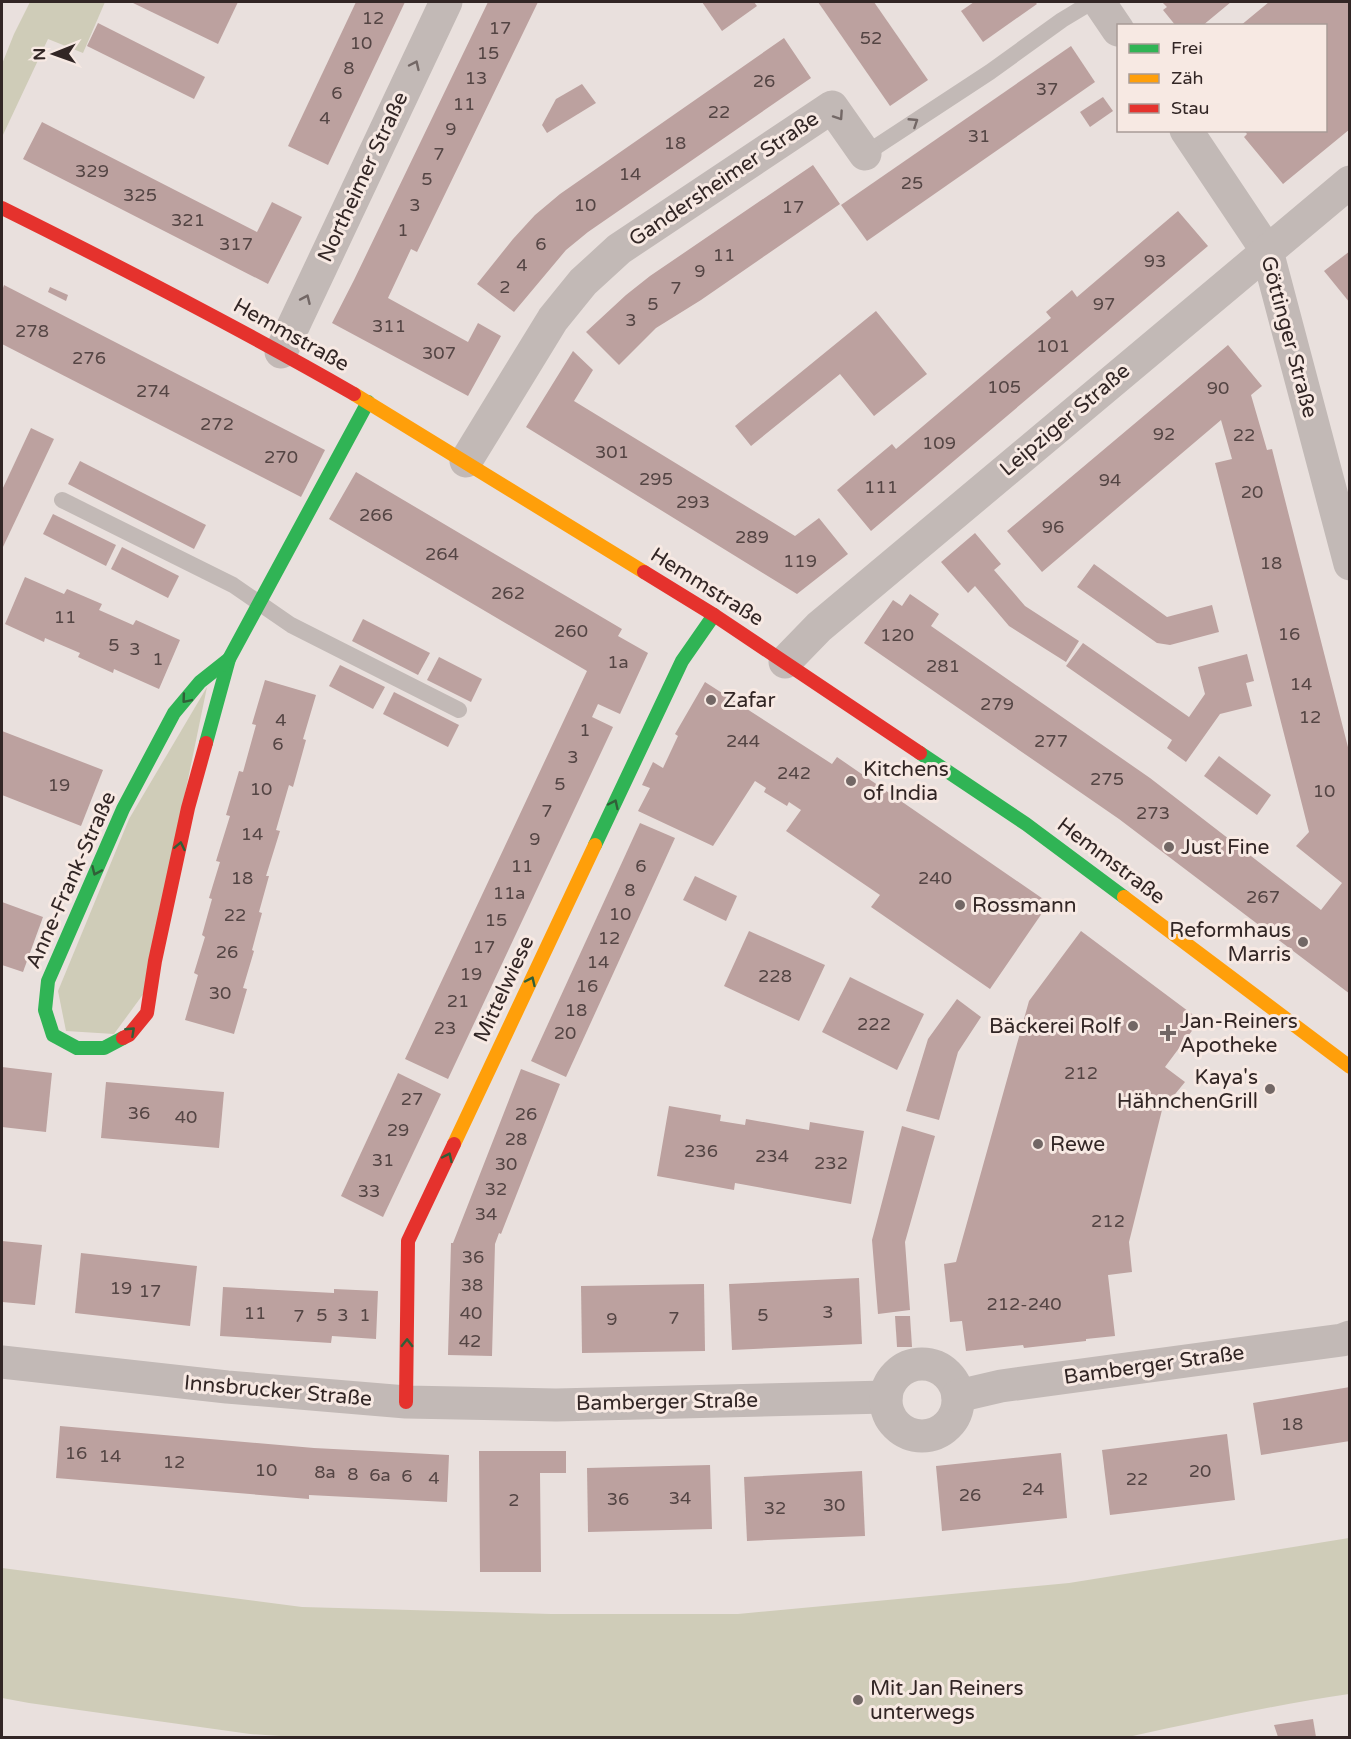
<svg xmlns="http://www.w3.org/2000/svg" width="1351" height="1739" viewBox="0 0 1351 1739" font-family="'Varela Round',sans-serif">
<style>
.green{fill:#cfccb8}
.building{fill:#bca19f}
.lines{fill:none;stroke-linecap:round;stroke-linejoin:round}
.lane{stroke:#c2b9b6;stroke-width:16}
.street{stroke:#c2b9b6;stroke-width:33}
.fast{stroke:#30b455;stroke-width:14}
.slow{stroke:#ff9f0a;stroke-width:14}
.jam{stroke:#e5322d;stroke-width:14}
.oneway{stroke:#736866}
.oneway2{stroke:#315f38}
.poi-dot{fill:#726765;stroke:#f7e9e3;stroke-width:2}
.labels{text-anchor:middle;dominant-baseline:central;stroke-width:6;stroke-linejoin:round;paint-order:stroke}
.number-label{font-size:18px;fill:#544544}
.street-label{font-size:21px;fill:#322625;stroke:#f7e9e3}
.poi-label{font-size:21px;fill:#322625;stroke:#f7e9e3;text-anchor:start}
</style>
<rect width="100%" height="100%" fill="#e9e0dd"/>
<!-- green -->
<g class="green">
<path d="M30 2H105L83 53 48 39 2 137V64L14 34Z"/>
<path d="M207 687 144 993 114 1034 66 1031 58 991 129 819Z"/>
<path d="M1349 1538V1694C1275 1705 1202 1721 1128 1737H296L250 1734 29 1703 2 1698V1568L302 1607 551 1614H738L1069 1583Z"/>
</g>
<!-- building -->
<g class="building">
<path d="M131 2H238L218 44Z"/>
<path d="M356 2H405L328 165 288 146Z"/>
<path d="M488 2H538L417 252 411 249 388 298 468 342 478 323 501 336 468 396 332 323 354 280Z"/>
<path d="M702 2H754L757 6 722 31Z"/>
<path d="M818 2H874L928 80 890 106Z"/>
<path d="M974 2H1035L1037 4 983 42 961 11Z"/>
<path d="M1162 2H1231L1202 26H1176L1163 10 1167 7Z"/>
<path d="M1269 2H1350V129L1283 184 1244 137 1247 134 1244 130H1326V26H1240Z"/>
<path d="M98 23 205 77 194 99 87 46Z"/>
<path d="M784 38 811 78 588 232 566 250 514 312 477 284 513 239 535 215 560 194Z"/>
<path d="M1071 46 1095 82 867 241 841 205Z"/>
<path d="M582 84 596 103 547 133 542 125 556 99Z"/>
<path d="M1103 97 1113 111 1090 127 1080 112Z"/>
<path d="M42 122 257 232 272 202 302 217 268 284 23 159Z"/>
<path d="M813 165 840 204 701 300 656 328 619 365 586 332 626 295 650 276Z"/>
<path d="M1178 211 1208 246 871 531 837 490 892 444 896 449 1002 359 1051 318 1046 312 1072 290 1077 297Z"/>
<path d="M1350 251V303L1324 271Z"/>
<path d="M4 285 325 450 301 497 2 344V291Z"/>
<path d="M50 287 68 295 66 301 48 292Z"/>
<path d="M876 311 927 374 874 416 840 374 751 446 735 426Z"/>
<path d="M1228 345 1262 386 1251 395 1267 450 1272 449 1350 755V994L1119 819 864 643 893 600 902 606 910 594 939 614 931 626 1150 778 1321 910 1342 883 1296 846 1309 832 1215 463 1232 459 1221 420 1042 572 1007 531Z"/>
<path d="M573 351 593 370 574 401 795 536 819 518 848 554 797 594 526 427Z"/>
<path d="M31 428 54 439 2 549V490Z"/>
<path d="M80 461 206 525 194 549 68 484Z"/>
<path d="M356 472 622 629 618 636 648 653 620 714 598 704 592 717 613 727 448 1079 405 1059 587 671 329 519Z"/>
<path d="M53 514 116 545 106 566 43 534Z"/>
<path d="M975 533 1001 564 994 570 1025 606 1079 641 1066 662 1009 626 975 586 968 593 941 562Z"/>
<path d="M122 547 179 576 168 598 111 569Z"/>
<path d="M1094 564 1167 617 1212 605 1219 632 1170 645 1157 643 1077 587Z"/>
<path d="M25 577 64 594 67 589 102 604 99 610 133 625 136 620 180 640 159 689 114 669 113 673 78 657 80 653 45 638 44 642 5 624Z"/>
<path d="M363 619 430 653 418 675 352 641Z"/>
<path d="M1083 643 1189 717 1205 694 1198 667 1247 654 1254 681 1246 683 1252 706 1220 714 1186 762 1167 748 1172 740 1066 666Z"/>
<path d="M439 657 482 679 471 702 427 680Z"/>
<path d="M340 665 385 687 373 709 329 686Z"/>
<path d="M265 680 316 695 303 739 306 740 293 787 289 785 276 830 280 831 266 876H269L259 912 262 913 252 950 254 951 243 988 247 989 234 1034 185 1020 198 975 194 973 205 937 202 935 212 899 209 898 220 862 216 861 230 816 226 815 239 771 243 772 256 725 252 724Z"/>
<path d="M705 682 832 764 837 757 1049 903 990 989 871 907 880 895 786 831 801 810 789 802 787 806 764 792 766 788 755 781 713 846 638 811 650 788 642 785 653 762 663 768 678 736 675 734Z"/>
<path d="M394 692 459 725 448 747 383 714Z"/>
<path d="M2 731 103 770 81 826 2 795Z"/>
<path d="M1219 756 1271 795 1257 815 1204 776Z"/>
<path d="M640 823 675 838 566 1077 531 1061Z"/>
<path d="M695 876 737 896 726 921 683 900Z"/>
<path d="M2 902 43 917 23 972 2 965Z"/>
<path d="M749 931 825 965 799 1021 724 986Z"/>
<path d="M1081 931 1200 1020 1165 1067 1185 1082 1162 1110 1129 1242 1132 1272 1108 1275 1115 1336 1086 1339V1341L1024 1348 1023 1345 966 1351 962 1321 950 1322 944 1264 956 1262 1029 1001Z"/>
<path d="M850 977 924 1014 897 1070 822 1032Z"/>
<path d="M957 999 981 1017 958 1052 939 1120 906 1111 928 1039Z"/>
<path d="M2 1067 52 1073 46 1132 2 1127Z"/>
<path d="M521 1069 560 1084 501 1234 499 1233 495 1244 492 1356 448 1355 451 1243H453Z"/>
<path d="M398 1073 441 1094 383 1217 341 1196Z"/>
<path d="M106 1082 224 1092 219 1148 101 1138Z"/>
<path d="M669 1106 721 1115 720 1121 745 1125 746 1119 809 1130 810 1122 864 1131 851 1204 735 1183 734 1190 657 1176Z"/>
<path d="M902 1126 935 1136 905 1242 910 1310 878 1314 872 1240Z"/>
<path d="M2 1241 42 1245 35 1305 2 1302Z"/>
<path d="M81 1253 197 1266 190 1326 75 1313Z"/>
<path d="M859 1278 862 1344 732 1350 729 1284Z"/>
<path d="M704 1284 705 1351 582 1353 581 1286Z"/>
<path d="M223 1287 334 1293V1289L378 1291 376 1339 332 1336 331 1343 220 1336Z"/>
<path d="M895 1316H910L912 1347H897Z"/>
<path d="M1350 1387V1441L1261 1455 1253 1403Z"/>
<path d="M60 1426 314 1448 449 1455 447 1502 309 1495V1499L56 1478Z"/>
<path d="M1227 1434 1235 1500 1110 1515 1102 1450Z"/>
<path d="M479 1451H566V1473H540L541 1572H480Z"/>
<path d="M1061 1453 1067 1518 942 1531 936 1466Z"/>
<path d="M710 1465 712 1529 588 1532 587 1468Z"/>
<path d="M862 1471 865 1536 747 1541 744 1477Z"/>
<path d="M1313 1719 1316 1737H1278L1274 1725Z"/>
</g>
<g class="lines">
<!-- lane -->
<g class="lane">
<path d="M865 154 990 72 1062 20 1092 2"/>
<path d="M62 500 233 585 291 625 459 710"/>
</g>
<!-- street -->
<g class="street">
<path d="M1099 2 1118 30"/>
<path d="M1186 130 1267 251 1350 564"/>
<path d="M281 352 446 2"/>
<path d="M466 461 553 319 583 282 619 249 832 107 865 154"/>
<path d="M785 662 819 627 1350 182"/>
<path d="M2 1362 227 1387 406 1402 556 1405 886 1397"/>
<circle cx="922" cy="1400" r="36"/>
<path d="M958 1396 1001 1386 1342 1340 1350 1337"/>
</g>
<!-- fast -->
<g class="fast">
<path d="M206 743 229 659 368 402"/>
<path d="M920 753 1026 824 1124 897"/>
<path d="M595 845 682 661 714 615"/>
<path d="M123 1038 104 1048H77L53 1035 45 1010 48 981 123 809 174 713 200 682 229 659"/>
</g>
<!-- slow -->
<g class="slow">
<path d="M354 394 644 572"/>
<path d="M1124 897 1350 1067"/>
<path d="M454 1144 595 845"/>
</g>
<!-- jam -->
<g class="jam">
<path d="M2 208C121 267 239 328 354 394"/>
<path d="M644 572 714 615 920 753"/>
<path d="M123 1038 129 1035 147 1013 155 961 188 808 206 743"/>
<path d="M406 1402 408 1241 454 1144"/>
</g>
</g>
<!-- one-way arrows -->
<defs><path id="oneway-chevron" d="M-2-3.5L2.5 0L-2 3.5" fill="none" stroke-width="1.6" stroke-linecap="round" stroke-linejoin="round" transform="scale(1.5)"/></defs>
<g class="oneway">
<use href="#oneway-chevron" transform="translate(415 65) rotate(-65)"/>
<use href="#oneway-chevron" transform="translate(839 116) rotate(56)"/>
<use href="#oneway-chevron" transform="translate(914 122) rotate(-33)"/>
<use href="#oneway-chevron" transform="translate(306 299) rotate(-66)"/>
</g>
<g class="oneway2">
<use href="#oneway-chevron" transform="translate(186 699) rotate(130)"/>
<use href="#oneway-chevron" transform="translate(614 804) rotate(-65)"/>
<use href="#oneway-chevron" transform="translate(180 846) rotate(-78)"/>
<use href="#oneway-chevron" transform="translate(96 871) rotate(114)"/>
<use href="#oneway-chevron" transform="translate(531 981) rotate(-65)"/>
<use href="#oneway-chevron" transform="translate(131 1031) rotate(-43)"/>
<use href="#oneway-chevron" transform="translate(448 1157) rotate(-65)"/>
<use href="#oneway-chevron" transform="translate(407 1343) rotate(-89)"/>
</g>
<!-- markers -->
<g class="poi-dot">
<circle cx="711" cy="700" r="6"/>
<circle cx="851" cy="781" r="6"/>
<circle cx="1169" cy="847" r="6"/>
<circle cx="960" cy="905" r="6"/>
<circle cx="1303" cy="942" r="6"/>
<circle cx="1133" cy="1026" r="6"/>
<path d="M1165 1024h6v6h6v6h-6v6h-6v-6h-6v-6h6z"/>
<circle cx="1270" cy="1089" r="6"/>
<circle cx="1038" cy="1144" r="6"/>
<circle cx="858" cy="1700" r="6"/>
</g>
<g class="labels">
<!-- number labels -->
<g class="number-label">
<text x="373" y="18">12</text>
<text x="500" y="28">17</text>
<text x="871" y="38">52</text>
<text x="361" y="43">10</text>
<text x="488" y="53">15</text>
<text x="349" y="68">8</text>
<text x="476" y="78">13</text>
<text x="764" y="81">26</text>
<text x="1047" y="89">37</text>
<text x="337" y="93">6</text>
<text x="464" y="104">11</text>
<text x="719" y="112">22</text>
<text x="325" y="118">4</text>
<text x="451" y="129">9</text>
<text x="979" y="136">31</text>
<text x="675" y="143">18</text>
<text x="439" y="154">7</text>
<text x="92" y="171">329</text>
<text x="630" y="174">14</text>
<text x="427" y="179">5</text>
<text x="912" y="183">25</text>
<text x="140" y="195">325</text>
<text x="415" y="205">3</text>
<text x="585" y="205">10</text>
<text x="793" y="207">17</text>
<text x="188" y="220">321</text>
<text x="403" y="230">1</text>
<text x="236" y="244">317</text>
<text x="541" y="244">6</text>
<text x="724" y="255">11</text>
<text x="1155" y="261">93</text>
<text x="522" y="265">4</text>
<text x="700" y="271">9</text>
<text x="505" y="287">2</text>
<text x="676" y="288">7</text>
<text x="653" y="304">5</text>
<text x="1104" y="304">97</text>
<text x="631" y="320">3</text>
<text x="389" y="326">311</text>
<text x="32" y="331">278</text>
<text x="1053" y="346">101</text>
<text x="439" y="353">307</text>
<text x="89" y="358">276</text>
<text x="1004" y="387">105</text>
<text x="1218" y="388">90</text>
<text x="153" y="391">274</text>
<text x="217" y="424">272</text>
<text x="1164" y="434">92</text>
<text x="1244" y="435">22</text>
<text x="939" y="443">109</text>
<text x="612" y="452">301</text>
<text x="281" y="457">270</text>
<text x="656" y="479">295</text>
<text x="1110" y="480">94</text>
<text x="881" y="487">111</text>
<text x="1252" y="492">20</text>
<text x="693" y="502">293</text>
<text x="376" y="515">266</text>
<text x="1053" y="527">96</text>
<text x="752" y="537">289</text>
<text x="442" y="554">264</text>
<text x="800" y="561">119</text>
<text x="1271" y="563">18</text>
<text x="508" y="593">262</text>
<text x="65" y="617">11</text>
<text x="571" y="631">260</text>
<text x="1289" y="634">16</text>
<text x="897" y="635">120</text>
<text x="114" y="645">5</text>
<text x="135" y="649">3</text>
<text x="158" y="659">1</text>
<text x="618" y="662">1a</text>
<text x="943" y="666">281</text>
<text x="1301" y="684">14</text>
<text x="997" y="704">279</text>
<text x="1310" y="717">12</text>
<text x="281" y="720">4</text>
<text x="585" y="730">1</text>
<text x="743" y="741">244</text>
<text x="1051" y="741">277</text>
<text x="278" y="744">6</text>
<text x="573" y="757">3</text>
<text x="794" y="773">242</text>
<text x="1107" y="779">275</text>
<text x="560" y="784">5</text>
<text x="59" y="785">19</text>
<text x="261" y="789">10</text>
<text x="1324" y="791">10</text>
<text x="547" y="811">7</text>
<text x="1153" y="813">273</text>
<text x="252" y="834">14</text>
<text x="535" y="839">9</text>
<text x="522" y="866">11</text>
<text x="641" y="866">6</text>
<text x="242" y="878">18</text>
<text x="935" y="878">240</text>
<text x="630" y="890">8</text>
<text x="509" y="893">11a</text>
<text x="1263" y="897">267</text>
<text x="620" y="914">10</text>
<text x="235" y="915">22</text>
<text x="496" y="920">15</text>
<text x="609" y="938">12</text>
<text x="484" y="947">17</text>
<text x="227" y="952">26</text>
<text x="598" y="962">14</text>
<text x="471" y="974">19</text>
<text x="775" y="976">228</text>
<text x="587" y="986">16</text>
<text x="220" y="993">30</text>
<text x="458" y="1001">21</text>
<text x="576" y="1010">18</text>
<text x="874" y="1024">222</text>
<text x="445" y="1028">23</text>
<text x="565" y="1033">20</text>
<text x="1081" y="1073">212</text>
<text x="412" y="1099">27</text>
<text x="139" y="1113">36</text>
<text x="526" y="1114">26</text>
<text x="186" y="1117">40</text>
<text x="398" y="1130">29</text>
<text x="516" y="1139">28</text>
<text x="701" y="1151">236</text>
<text x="772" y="1156">234</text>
<text x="383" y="1160">31</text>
<text x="831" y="1163">232</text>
<text x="506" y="1164">30</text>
<text x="496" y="1189">32</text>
<text x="369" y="1191">33</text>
<text x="486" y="1214">34</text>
<text x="1108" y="1221">212</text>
<text x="473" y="1257">36</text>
<text x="472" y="1285">38</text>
<text x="121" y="1288">19</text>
<text x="150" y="1291">17</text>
<text x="1024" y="1304">212-240</text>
<text x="828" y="1312">3</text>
<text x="255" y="1313">11</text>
<text x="471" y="1313">40</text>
<text x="322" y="1315">5</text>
<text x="343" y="1315">3</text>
<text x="365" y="1315">1</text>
<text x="763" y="1315">5</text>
<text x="299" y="1316">7</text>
<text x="674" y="1318">7</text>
<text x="612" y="1319">9</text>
<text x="470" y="1341">42</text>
<text x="1292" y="1424">18</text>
<text x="76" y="1453">16</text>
<text x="110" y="1456">14</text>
<text x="174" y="1462">12</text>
<text x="266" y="1470">10</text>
<text x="1200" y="1471">20</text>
<text x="325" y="1472">8a</text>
<text x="353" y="1474">8</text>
<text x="380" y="1475">6a</text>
<text x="407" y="1476">6</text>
<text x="434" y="1478">4</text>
<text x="1137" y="1479">22</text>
<text x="1033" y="1489">24</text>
<text x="970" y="1495">26</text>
<text x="680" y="1498">34</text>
<text x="618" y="1499">36</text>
<text x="514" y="1500">2</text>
<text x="834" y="1505">30</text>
<text x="775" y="1508">32</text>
</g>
<!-- street labels -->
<g class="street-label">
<text transform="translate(363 177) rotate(-65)">Northeimer Straße</text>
<text transform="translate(724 179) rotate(-34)">Gandersheimer Straße</text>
<text transform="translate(291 335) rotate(29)">Hemmstraße</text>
<text transform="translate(1289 337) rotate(75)">Göttinger Straße</text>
<text transform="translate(1065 420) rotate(-40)">Leipziger Straße</text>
<text transform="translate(707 587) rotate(32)">Hemmstraße</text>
<text transform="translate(1111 861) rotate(37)">Hemmstraße</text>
<text transform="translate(71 880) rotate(-66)">Anne-Frank-Straße</text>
<text transform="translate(504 989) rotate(-65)">Mittelwiese</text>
<text transform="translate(1154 1365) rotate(-8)">Bamberger Straße</text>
<text transform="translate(278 1391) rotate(5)">Innsbrucker Straße</text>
<text transform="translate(667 1402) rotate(-1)">Bamberger Straße</text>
</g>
<!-- poi labels -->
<g class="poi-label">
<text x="723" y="700">Zafar</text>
<text x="863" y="769">Kitchens<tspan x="863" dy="24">of India</tspan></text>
<text x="1181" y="847">Just Fine</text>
<text x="972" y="905">Rossmann</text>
<text x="1291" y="930" text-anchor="end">Reformhaus<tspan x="1291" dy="24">Marris</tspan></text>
<text x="1180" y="1021">Jan-Reiners<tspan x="1180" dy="24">Apotheke</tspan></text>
<text x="1121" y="1026" text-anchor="end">Bäckerei Rolf</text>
<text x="1258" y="1077" text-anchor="end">Kaya's<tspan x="1258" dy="24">HähnchenGrill</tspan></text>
<text x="1050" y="1144">Rewe</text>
<text x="870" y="1688">Mit Jan Reiners<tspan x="870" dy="24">unterwegs</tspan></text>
</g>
</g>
<!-- border -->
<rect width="1351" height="1739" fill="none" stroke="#322625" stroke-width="6"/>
<!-- legend -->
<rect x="1117" y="24" width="210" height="108" fill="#f7e9e3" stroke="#a89b97" stroke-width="1.5"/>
<rect x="1129" y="44" width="30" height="9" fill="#30b455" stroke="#a89b97" stroke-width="1.5"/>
<text x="1171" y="54" font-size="18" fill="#322625">Frei</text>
<rect x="1129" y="74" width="30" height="9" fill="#ff9f0a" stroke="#a89b97" stroke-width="1.5"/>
<text x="1171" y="84" font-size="18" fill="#322625">Zäh</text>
<rect x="1129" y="104" width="30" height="9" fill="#e5322d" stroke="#a89b97" stroke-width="1.5"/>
<text x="1171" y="114" font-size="18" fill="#322625">Stau</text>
<!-- north arrow -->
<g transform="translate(54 54) rotate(269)" stroke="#f7e9e3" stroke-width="4.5" paint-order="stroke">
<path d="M0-4.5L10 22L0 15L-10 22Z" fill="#322625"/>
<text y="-9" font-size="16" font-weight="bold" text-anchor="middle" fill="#322625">N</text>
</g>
</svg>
